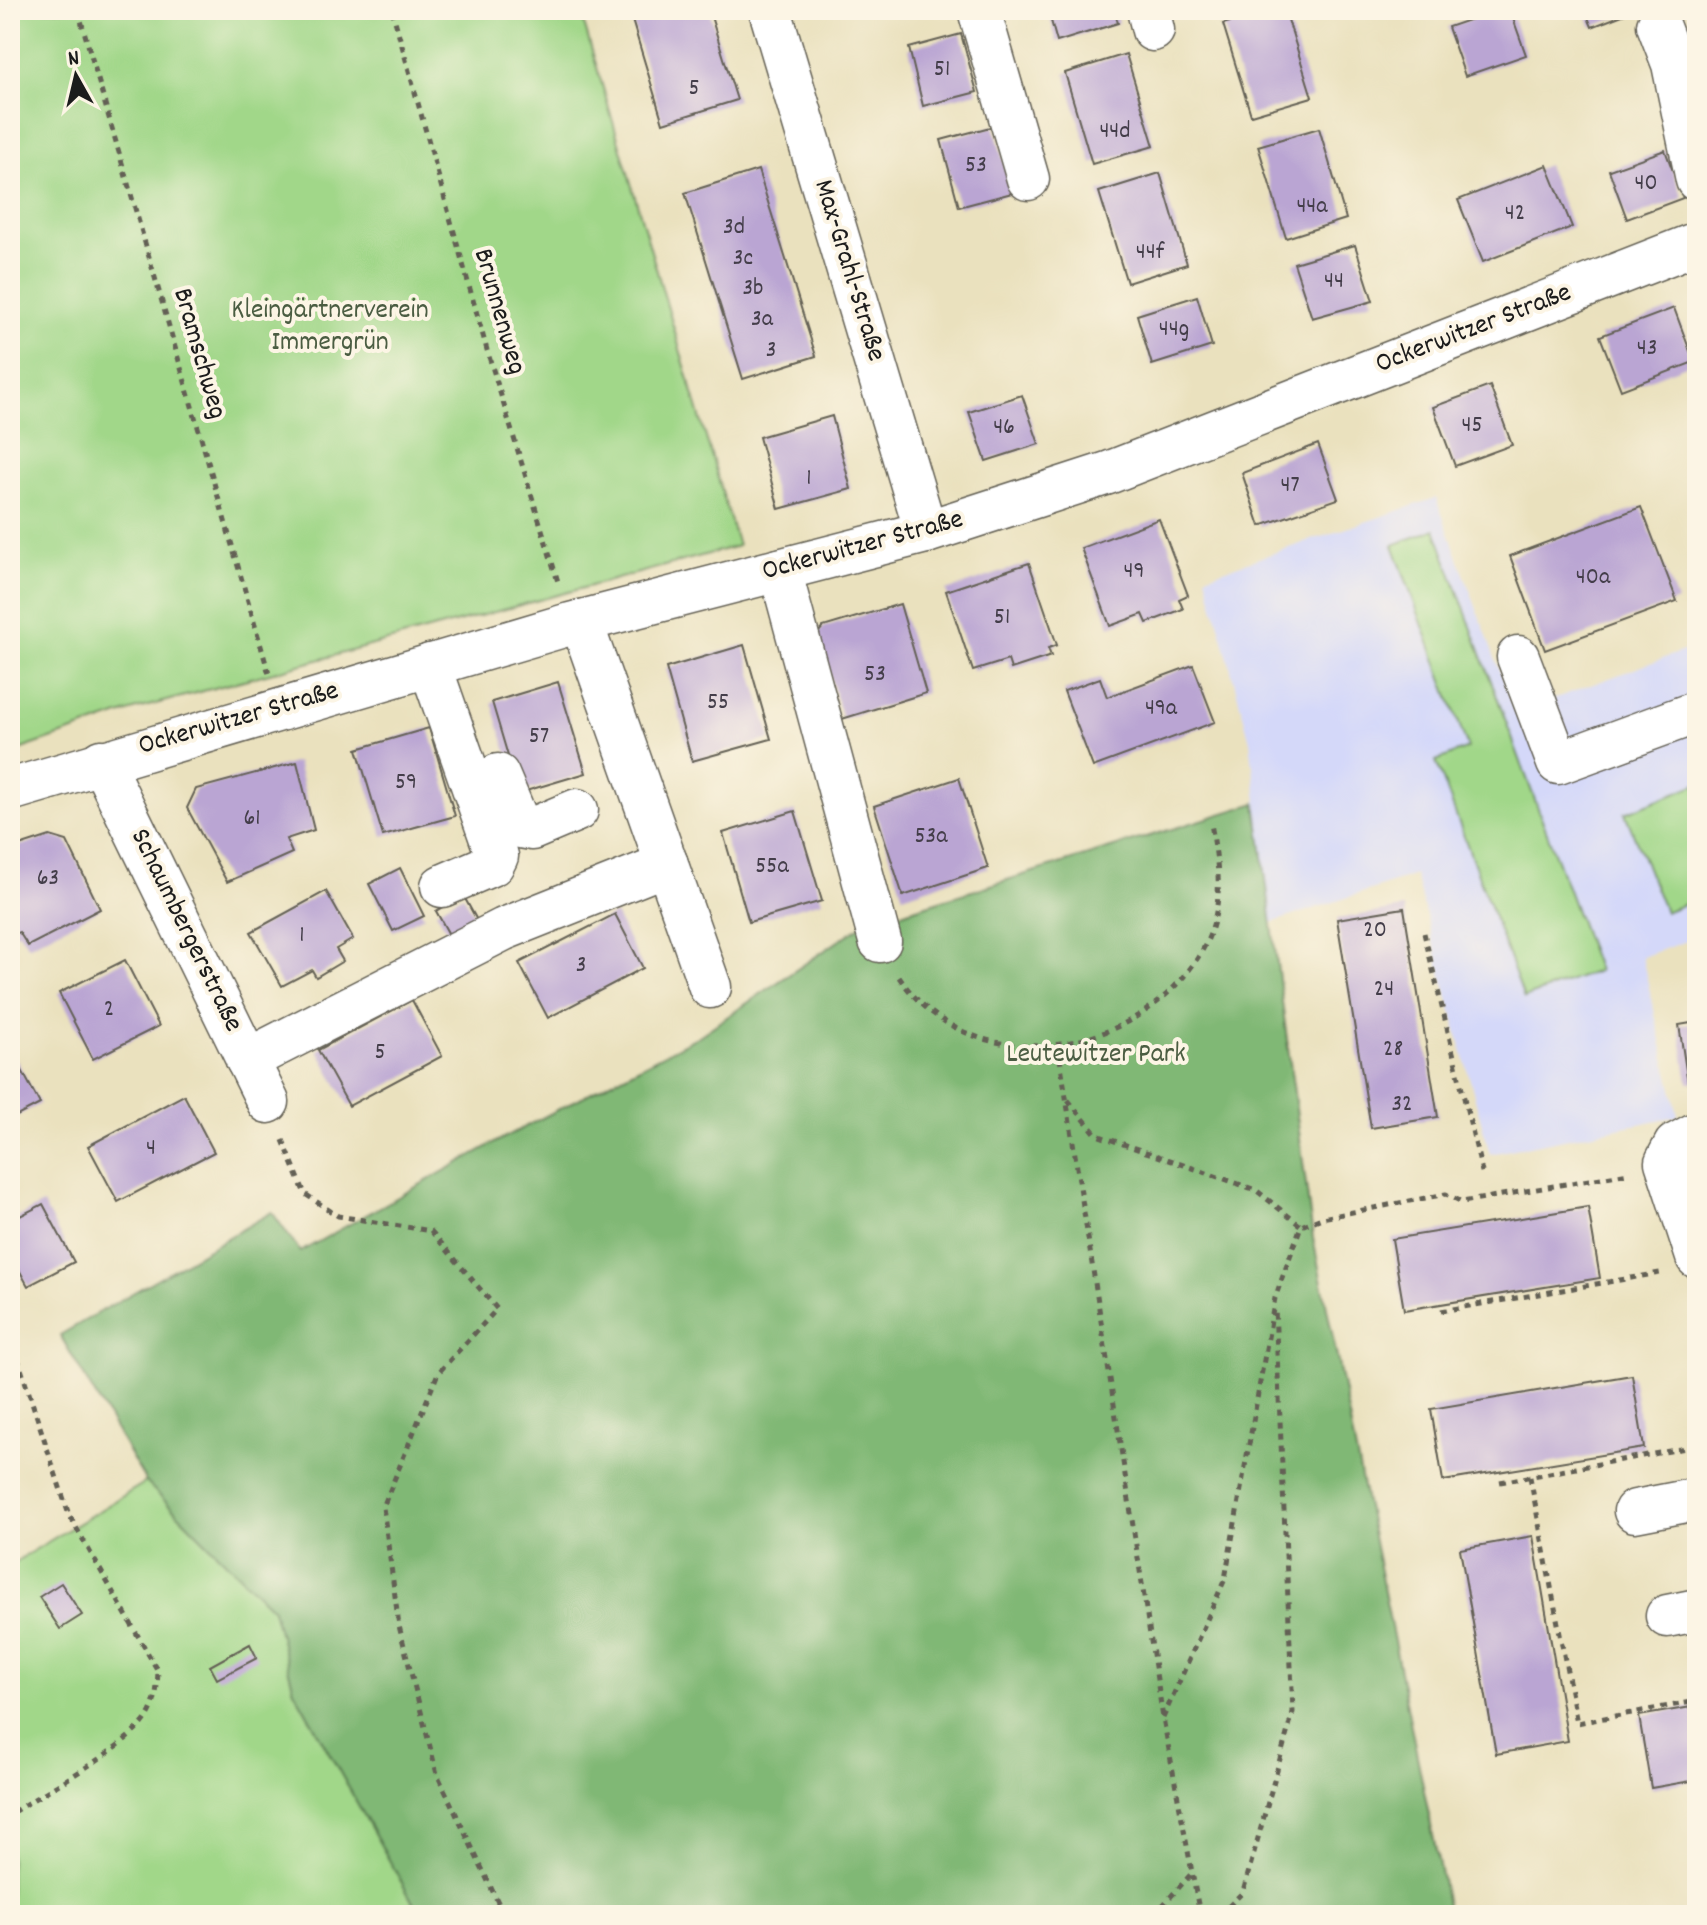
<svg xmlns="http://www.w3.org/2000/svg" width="1707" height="1925" viewBox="0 0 1707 1925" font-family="Dekko,sans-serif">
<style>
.built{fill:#d4d8f9}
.green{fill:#a1d789;stroke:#5e7a52;stroke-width:2}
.forest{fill:#80b875;stroke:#4e6a48;stroke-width:2}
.building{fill:#baa5d3}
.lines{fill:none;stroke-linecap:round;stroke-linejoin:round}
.minor-casing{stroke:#646155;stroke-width:45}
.path{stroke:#646155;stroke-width:5;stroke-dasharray:6 6;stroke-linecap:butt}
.minor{stroke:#fff;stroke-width:42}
.labels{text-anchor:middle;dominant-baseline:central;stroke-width:8;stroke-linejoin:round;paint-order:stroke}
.number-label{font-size:24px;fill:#443e4a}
.street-label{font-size:28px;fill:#1c1c1c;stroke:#fcf5e5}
.park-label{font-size:28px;fill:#4b5d42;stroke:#fcf5e5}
</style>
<rect width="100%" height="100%" fill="#fcf5e5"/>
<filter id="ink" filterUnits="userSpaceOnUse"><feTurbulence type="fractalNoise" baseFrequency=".0125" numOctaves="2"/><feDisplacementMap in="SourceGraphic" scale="16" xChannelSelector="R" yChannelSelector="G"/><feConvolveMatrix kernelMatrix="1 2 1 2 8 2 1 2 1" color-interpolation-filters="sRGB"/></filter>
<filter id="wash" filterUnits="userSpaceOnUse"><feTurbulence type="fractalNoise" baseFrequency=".006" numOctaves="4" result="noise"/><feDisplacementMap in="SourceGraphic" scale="32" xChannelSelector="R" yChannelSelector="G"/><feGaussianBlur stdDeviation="1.8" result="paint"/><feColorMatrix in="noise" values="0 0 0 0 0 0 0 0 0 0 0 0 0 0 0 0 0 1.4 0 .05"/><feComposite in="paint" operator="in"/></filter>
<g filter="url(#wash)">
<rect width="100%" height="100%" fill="#eae1be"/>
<!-- built -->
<path class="built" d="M1436 498 1515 713 1697 646V937L1642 957 1678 1116 1490 1154 1415 875 1271 923 1250 741 1206 576Z"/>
<!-- green -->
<g class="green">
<path d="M10 10H580L738 546 137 709 10 753Z"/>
<path d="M1435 529 1598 971 1524 998 1436 761 1468 748 1393 545Z"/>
<path d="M1697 784V899L1665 912 1625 813Z"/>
<path d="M146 1482 273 1609 294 1690 420 1915H10V1565Z"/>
</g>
<!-- forest -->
<path class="forest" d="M1256 803 1313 1238 1449 1915H420L294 1690 273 1609 146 1482 60 1335 272 1212 300 1252 498 1141 699 1036 862 925Z"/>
<g id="blocks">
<!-- building -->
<g class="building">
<path d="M629 10H709L737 100 663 123Z"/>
<path d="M1048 10H1114L1118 23 1057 42Z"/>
<path d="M1270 10H1285L1312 97 1251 115 1223 24Z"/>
<path d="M1498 10H1510L1526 55 1465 76 1448 27Z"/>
<path d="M1585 10H1635L1592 27Z"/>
<path d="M961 34 977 92 923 106 909 48Z"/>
<path d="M1126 54 1154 146 1092 164 1065 73Z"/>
<path d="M994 126 1012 193 959 207 941 140Z"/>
<path d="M1319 128 1346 219 1286 238 1258 146Z"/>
<path d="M1665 150 1683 198 1627 219 1609 170Z"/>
<path d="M1547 165 1572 227 1483 262 1458 200Z"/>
<path d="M758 170 816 356 743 379 685 193Z"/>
<path d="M1160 173 1187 264 1127 283 1099 192Z"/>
<path d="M1355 245 1373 301 1312 318 1294 263Z"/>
<path d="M1197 296 1212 346 1152 365 1137 315Z"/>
<path d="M1674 308 1694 362 1621 390 1600 336Z"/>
<path d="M1490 386 1512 445 1455 466 1433 407Z"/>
<path d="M1022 395 1039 444 986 461 969 412Z"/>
<path d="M832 416 851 489 779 509 759 437Z"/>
<path d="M1318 444 1338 499 1260 526 1242 473Z"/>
<path d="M1641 507 1677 601 1545 650 1510 556Z"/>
<path d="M1159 519 1188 595 1179 599 1183 609 1147 623 1143 614 1110 626 1081 548Z"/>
<path d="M1029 563 1057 645 1048 648 1051 656 1011 669 1008 660 973 671 946 591Z"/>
<path d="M900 604 926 693 842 719 825 657 814 638 823 627Z"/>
<path d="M744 645 771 739 692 761 666 668Z"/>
<path d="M1193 665 1215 722 1093 767 1064 691 1100 678 1107 697Z"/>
<path d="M558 682 586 773 519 793 492 702Z"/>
<path d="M429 728 455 816 383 836 357 749Z"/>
<path d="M297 762 314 830 286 839 292 853 227 882 187 808 196 789Z"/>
<path d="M959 778 988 868 903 896 874 806Z"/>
<path d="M795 811 822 901 749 922 723 833Z"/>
<path d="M50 836 67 841 100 909 28 946 19 932 10 936V849Z"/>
<path d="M400 868 424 916 393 931 369 884Z"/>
<path d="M326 891 353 939 336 949 343 961 316 977 312 970 282 986 251 932Z"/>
<path d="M463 895 479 924 452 940 436 911Z"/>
<path d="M1404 908 1438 1117 1371 1128 1337 919Z"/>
<path d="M615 914 643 968 548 1018 519 963Z"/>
<path d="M125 960 159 1026 93 1059 59 993Z"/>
<path d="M412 1000 442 1056 349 1106 318 1050Z"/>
<path d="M1697 1022V1081L1688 1083 1679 1025Z"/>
<path d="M10 1048 40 1104 13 1118 10 1113Z"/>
<path d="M184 1095 214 1152 118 1202 88 1146Z"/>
<path d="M43 1204 74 1262 28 1286 10 1253V1221Z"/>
<path d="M1588 1207 1600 1278 1404 1310 1392 1239Z"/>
<path d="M1632 1375 1644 1448 1443 1481 1431 1409Z"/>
<path d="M1533 1536 1568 1741 1496 1754 1460 1549Z"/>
<path d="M61 1583 82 1615 60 1629 39 1597Z"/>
<path d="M250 1644 257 1658 217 1679 210 1666Z"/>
<path d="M1697 1706V1780L1651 1788 1639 1716Z"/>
</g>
</g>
</g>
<g filter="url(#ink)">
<use href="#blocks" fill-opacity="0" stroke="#646155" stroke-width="2"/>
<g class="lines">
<defs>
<g id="minor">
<path d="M770 10 926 532"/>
<path d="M979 10 1028 179"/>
<path d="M1148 10 1153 30"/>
<path d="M1658 25 1673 64 1697 180"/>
<path d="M780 570 880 941"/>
<path d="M581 621 710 987"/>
<path d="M1518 657 1558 763 1697 712"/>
<path d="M430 665 497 856 493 864 442 886"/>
<path d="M101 761 268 1102"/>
<path d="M498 775 520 827 532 829 577 810"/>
<path d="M10 790 570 624 926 532 1108 473 1697 243"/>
<path d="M247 1060 504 929 667 864"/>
<path d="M1697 1133 1675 1145 1666 1162 1697 1257"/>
<path d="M1635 1511 1697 1499"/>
<path d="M1667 1616 1697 1610"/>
</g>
</defs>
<!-- minor casing -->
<use href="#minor" class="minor-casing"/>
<!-- path -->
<g class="path">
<path d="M78 10 269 674"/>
<path d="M392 10 487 350 559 585"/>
<path d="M1424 933 1483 1176"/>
<path d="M899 977C973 1087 1143 1056 1203 949 1225 909 1219 866 1211 824"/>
<path d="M1058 1046 1163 1718 1200 1915"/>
<path d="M1068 1100 1097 1135 1256 1190 1301 1226"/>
<path d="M283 1140 305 1194 338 1216 431 1231 497 1309 438 1373 383 1507 399 1626 437 1774 504 1915"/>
<path d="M1441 1311 1660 1273"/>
<path d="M10 1335 69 1515 158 1671C157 1690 156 1707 143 1723 113 1756 48 1789 10 1814"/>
<path d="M1530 1477 1577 1723 1697 1701"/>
<path d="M1500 1482 1697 1446"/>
<path d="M1163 1718 1225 1579 1275 1298 1301 1226 1322 1218 1446 1194 1462 1202 1629 1173"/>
<path d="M1154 1915 1193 1872"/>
<path d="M1220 1915 1243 1892 1293 1712 1275 1308"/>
</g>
<!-- minor -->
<use href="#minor" class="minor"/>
</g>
</g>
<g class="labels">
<!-- number labels -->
<g class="number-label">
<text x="942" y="70">51</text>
<text x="694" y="89">5</text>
<text x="1115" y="132">44d</text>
<text x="976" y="166">53</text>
<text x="1646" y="184">40</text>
<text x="1312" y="207">44a</text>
<text x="1515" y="214">42</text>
<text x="734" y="228">3d</text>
<text x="1150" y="253">44f</text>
<text x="743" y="259">3c</text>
<text x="1334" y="282">44</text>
<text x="753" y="289">3b</text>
<text x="762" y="320">3a</text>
<text x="1174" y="330">44g</text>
<text x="1647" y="349">43</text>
<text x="771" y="351">3</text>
<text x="1472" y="426">45</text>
<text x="1004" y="428">46</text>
<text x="809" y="479">1</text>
<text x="1290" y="486">47</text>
<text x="1134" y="572">49</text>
<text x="1593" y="578">40a</text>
<text x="1002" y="618">51</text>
<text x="875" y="675">53</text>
<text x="718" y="703">55</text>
<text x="1161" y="709">49a</text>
<text x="539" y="737">57</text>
<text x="406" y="783">59</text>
<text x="252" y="819">61</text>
<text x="931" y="837">53a</text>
<text x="772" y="867">55a</text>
<text x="48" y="879">63</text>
<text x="1375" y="931">20</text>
<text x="302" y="936">1</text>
<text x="581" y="966">3</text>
<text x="1384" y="990">24</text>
<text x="109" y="1010">2</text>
<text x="1393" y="1050">28</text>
<text x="380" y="1053">5</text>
<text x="1402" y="1105">32</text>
<text x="151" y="1149">4</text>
</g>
<!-- street labels -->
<g class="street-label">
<text transform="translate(848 271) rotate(73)">Max-Grahl-Straße</text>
<text transform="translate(498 312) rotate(74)">Brunnenweg</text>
<text transform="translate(1474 330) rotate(-21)">Ockerwitzer Straße</text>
<text transform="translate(198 354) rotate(74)">Bramschweg</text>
<text transform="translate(863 547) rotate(-15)">Ockerwitzer Straße</text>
<text transform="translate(239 720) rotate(-16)">Ockerwitzer Straße</text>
<text transform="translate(185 931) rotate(64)">Schaumbergerstraße</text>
</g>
<!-- park labels -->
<g class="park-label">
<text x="330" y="312">Kleingärtnerverein<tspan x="330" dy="32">Immergrün</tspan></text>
<text x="1096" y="1056">Leutewitzer Park</text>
</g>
</g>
<!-- margin -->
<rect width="1707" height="1925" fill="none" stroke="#fcf5e5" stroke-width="40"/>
<!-- north arrow -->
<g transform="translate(76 76) rotate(352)" stroke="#fcf5e5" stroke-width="6" paint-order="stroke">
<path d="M0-6L14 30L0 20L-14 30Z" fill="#1c1c1c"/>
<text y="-12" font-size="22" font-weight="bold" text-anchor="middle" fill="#1c1c1c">N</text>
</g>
</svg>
